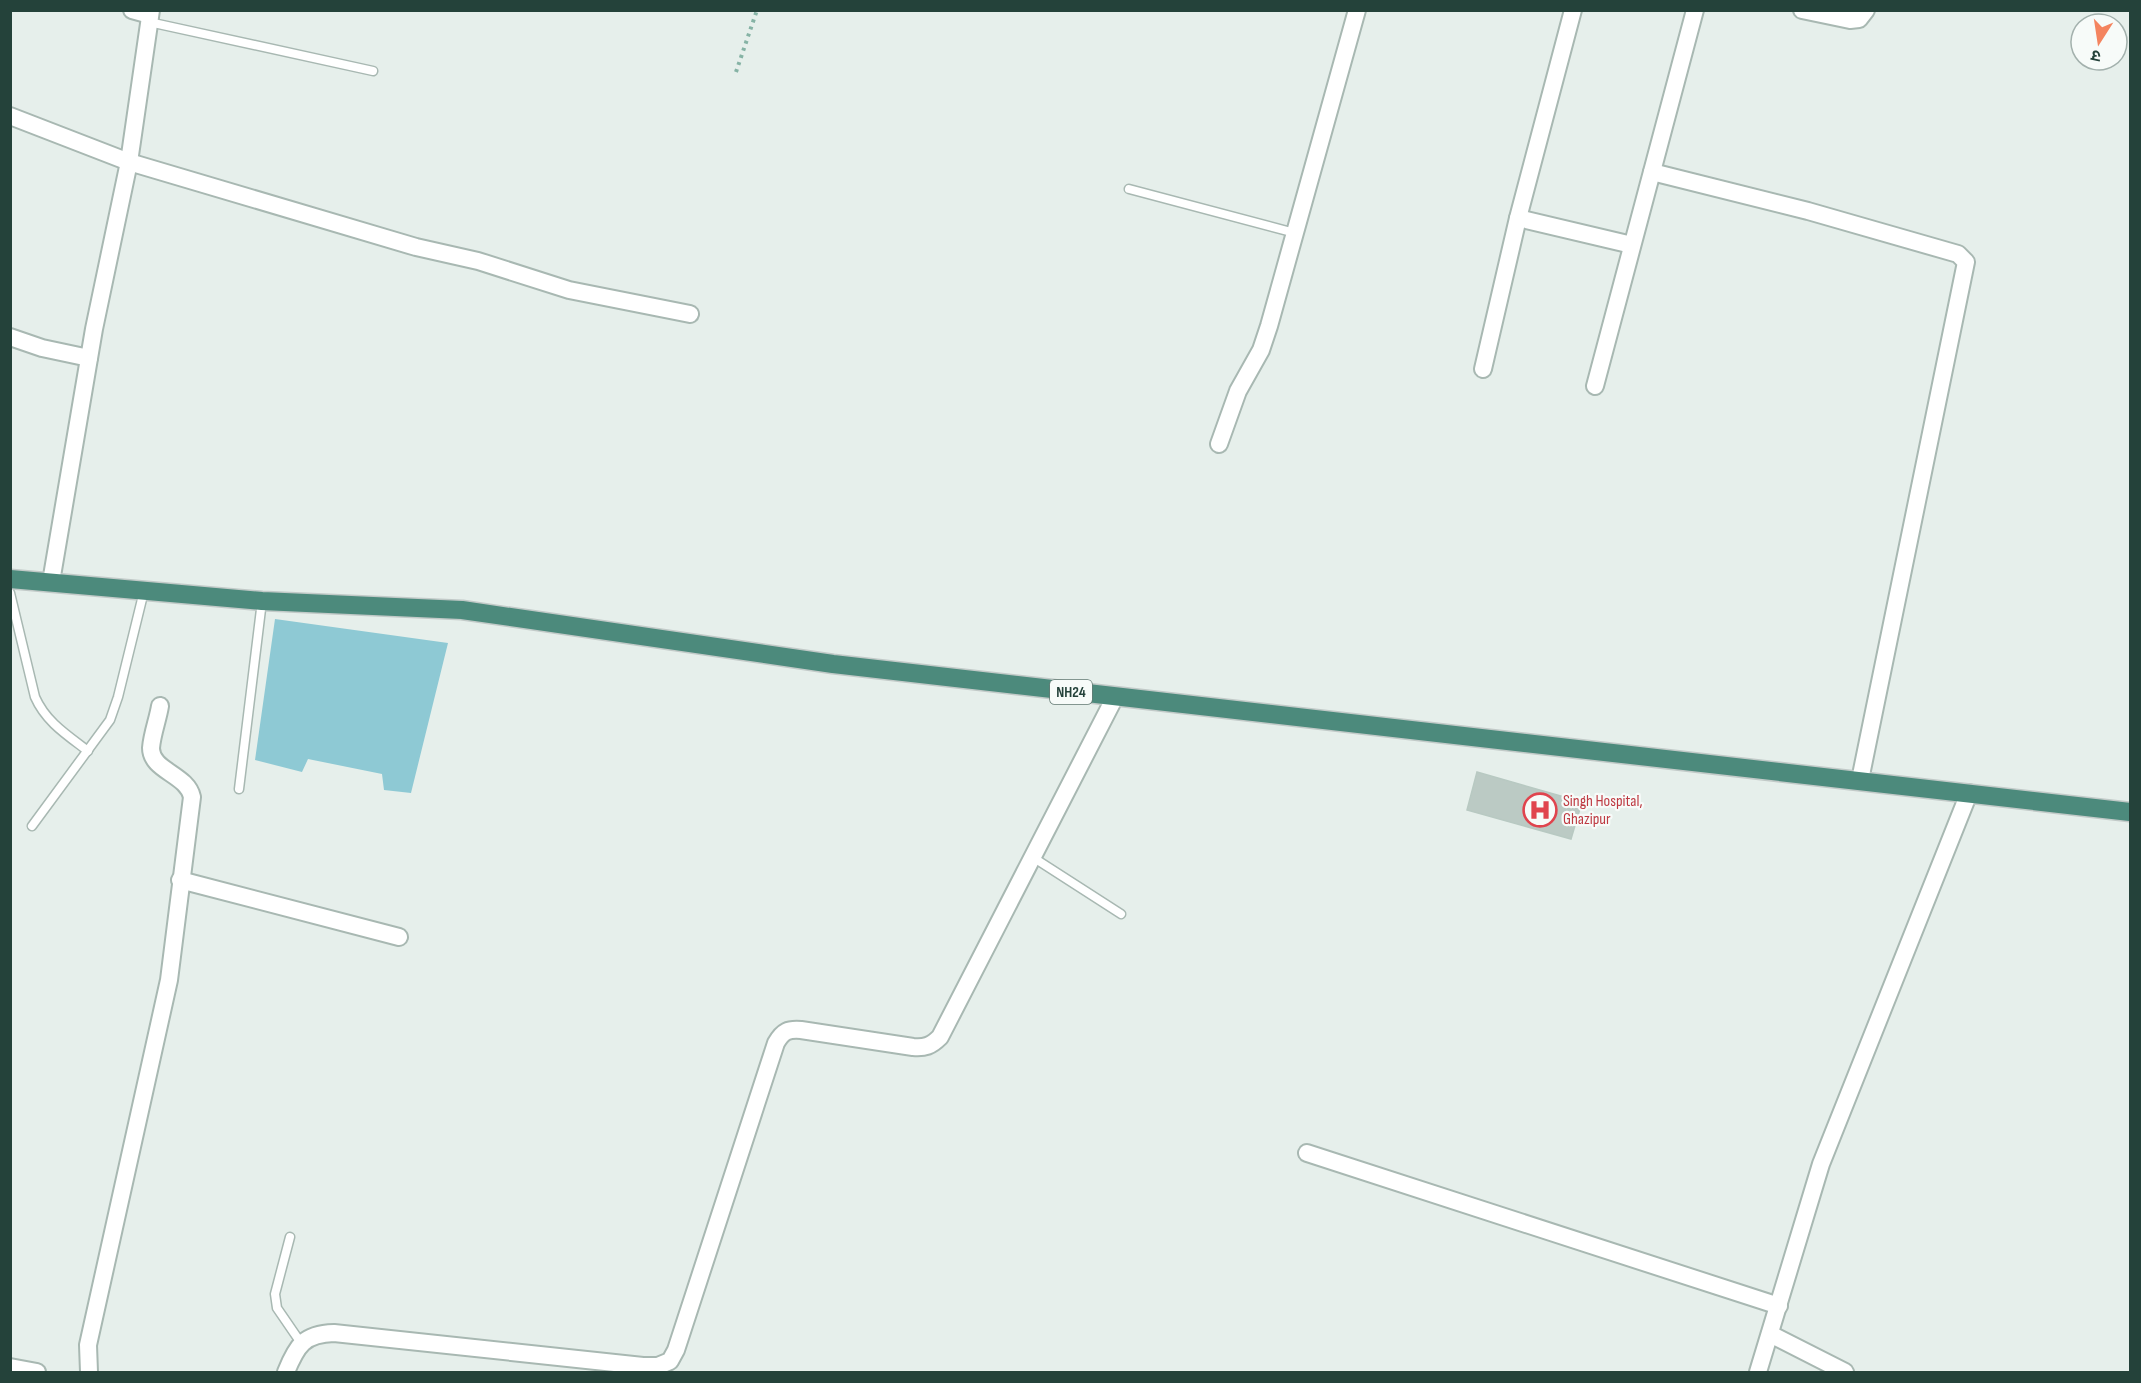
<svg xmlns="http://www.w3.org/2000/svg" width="2141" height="1383" viewBox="0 0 2141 1383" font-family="'Sofia Sans Condensed','Noto Sans Devanagari',sans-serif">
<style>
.water{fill:#8ec9d4}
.building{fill:#bbcac4;stroke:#b8c9c2;stroke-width:1.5}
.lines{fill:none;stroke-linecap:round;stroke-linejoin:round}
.service-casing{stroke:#a8b8b2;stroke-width:11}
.minor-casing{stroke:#a8b8b2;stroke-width:20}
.trunk-casing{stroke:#c2cac8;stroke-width:21}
.path{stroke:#86b3a5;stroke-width:4;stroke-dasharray:3 4.5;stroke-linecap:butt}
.service{stroke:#fff;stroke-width:8}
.minor{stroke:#fff;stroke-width:16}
.trunk{stroke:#4c8a7c;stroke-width:18}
.labels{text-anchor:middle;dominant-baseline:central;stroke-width:4.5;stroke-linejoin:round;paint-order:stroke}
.shield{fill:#f7fbf9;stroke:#637a73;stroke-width:1.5}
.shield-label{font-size:15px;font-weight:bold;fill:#24423a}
.health-label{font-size:16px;fill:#be3a42;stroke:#f7fbf9;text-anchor:start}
</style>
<rect width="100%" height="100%" fill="#e6efeb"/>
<!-- water -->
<path class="water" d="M275 619 448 643 411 793 384 790 382 774 308 759 302 772 255 760Z"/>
<!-- building -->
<path class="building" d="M1477 772 1582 802 1571 839 1467 810Z"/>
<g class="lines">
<defs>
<g id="service">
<path d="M149 22 373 71"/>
<path d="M1129 189 1295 233"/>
<path d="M10 593 35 697C46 722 67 735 88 751"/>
<path d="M239 789 262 601"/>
<path d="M32 826 110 720 118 697 144 591"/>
<path d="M1034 858 1121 914"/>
<path d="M290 1237 275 1294 277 1308 301 1343"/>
</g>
<g id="minor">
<path d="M132 10 150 15"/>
<path d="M1802 10 1850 20 1859 19 1866 10"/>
<path d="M10 116 129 162 416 247 478 261 569 290 690 314"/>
<path d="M1652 172 1808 211 1958 254 1966 262 1860 780"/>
<path d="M1518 218 1632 245"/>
<path d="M10 337 42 348 89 358"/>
<path d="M1483 369 1518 218 1573 10"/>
<path d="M1595 386 1695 10"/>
<path d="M1219 444 1238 391 1261 350 1269 326 1357 10"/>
<path d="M51 582 94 329 129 162 151 10"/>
<path d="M180 880 399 937"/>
<path d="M1307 1153 1779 1306"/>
<path d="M1770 1334 1845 1372"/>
<path d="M10 1367 37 1372"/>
<path d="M89 1372 88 1345 169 980 192 797C187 774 151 771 151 748 152 734 158 719 160 706"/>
<path d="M286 1372C297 1345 304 1334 334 1333L643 1366H658L670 1361 676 1350 776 1043C783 1031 788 1029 801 1030L913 1047C925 1048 931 1046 940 1037L1115 697"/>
<path d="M1758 1372 1821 1164 1969 793"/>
</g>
<path id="trunk" d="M10 579 262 601 462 610 833 664 2130 812"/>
</defs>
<!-- service casing -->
<use href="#service" class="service-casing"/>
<!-- minor casing -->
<use href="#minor" class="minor-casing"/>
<!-- trunk casing -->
<use href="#trunk" class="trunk-casing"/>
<!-- path -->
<path class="path" d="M736 72 757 10"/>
<!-- service -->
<use href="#service" class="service"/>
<!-- minor -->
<use href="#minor" class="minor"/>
<!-- trunk -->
<use href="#trunk" class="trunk"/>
</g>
<!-- icons -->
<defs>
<symbol id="hospital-ring" viewBox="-11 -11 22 22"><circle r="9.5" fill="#f7fbf9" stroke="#e0444e" stroke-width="1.5"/><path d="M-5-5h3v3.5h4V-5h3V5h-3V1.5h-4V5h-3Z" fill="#e0444e"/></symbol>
</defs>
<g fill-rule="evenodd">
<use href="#hospital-ring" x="1521" y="791" width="38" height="38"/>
</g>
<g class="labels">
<!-- shield labels -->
<rect class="shield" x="1050" y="680" width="42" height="24" rx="4.5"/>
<g class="shield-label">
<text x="1071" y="692">NH24</text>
</g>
<!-- health labels -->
<g class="health-label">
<text x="1563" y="801">Singh Hospital,<tspan x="1563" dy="18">Ghazipur</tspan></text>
</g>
</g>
<!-- border -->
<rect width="2141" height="1383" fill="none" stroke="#24423a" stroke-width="24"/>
<!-- north arrow -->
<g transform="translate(2099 42) rotate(192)"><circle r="28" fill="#f7fbf9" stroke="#a3b1ad" stroke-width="1.5"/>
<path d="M0-4.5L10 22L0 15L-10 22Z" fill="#f4845f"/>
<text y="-9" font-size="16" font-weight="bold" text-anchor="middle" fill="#24423a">उ</text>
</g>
</svg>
